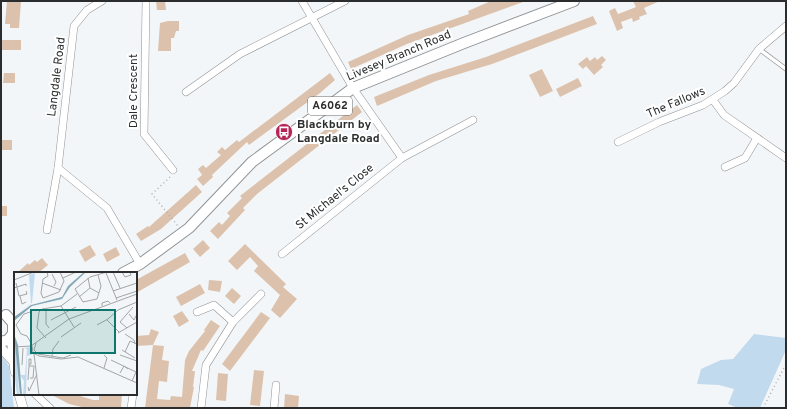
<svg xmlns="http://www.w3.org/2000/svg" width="787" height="409" viewBox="0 0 787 409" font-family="Overpass,sans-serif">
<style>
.green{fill:#c2daee}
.building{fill:#dcc2ad}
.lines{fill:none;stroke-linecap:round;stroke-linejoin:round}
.lane-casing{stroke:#909294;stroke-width:5}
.street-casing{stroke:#909294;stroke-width:8}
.secondary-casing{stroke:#909294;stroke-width:10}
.primary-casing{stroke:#909294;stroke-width:12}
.path{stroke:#acaeb0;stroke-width:1.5;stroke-dasharray:1 3;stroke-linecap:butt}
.lane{stroke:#fff;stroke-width:3.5}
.street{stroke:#fff;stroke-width:7}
.secondary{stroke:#fff;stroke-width:9}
.primary{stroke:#fff;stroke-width:10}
.labels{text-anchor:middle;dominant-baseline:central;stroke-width:4;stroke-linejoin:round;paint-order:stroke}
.shield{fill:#fff;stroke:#6b6b6c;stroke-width:1}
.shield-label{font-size:11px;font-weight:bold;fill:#2b2c2d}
.street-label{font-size:12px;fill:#2b2c2d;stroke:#fff}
.poi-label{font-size:12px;font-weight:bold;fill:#2b2c2d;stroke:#fff;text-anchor:start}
.inset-road{fill:none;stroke:#a3a5a7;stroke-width:1}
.view{fill:#0f766e;fill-opacity:0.15;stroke:#0f766e;stroke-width:2}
.inset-edge{fill:none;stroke:#2b2c2d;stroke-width:2}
</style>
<rect width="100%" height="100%" fill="#f3f6f8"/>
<!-- green -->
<g class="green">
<path d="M754 334 786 338V350L760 408H738L728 404 734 389 719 385 697 384 701 369 721 360 733 359Z"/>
<path d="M1 355 9 366 14 408H1Z"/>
</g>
<!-- building -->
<g class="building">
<path d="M7 1H21L19 28H10V24H5Z"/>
<path d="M156 1H165L166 10H157Z"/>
<path d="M491 1 523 2 407 44 351 69 348 62 408 35 469 14 468 11Z"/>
<path d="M633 1H660L644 8 647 14 639 17 640 19 633 22 632 18 621 22 623 28 617 31 609 11 615 8 618 14 626 11 636 7Z"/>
<path d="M593 16 597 24 492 64 436 81 377 106 374 97 429 75 486 57Z"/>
<path d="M168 21H179V31H176L174 38H171V51H158L160 23Z"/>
<rect x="1" y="40" width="20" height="10"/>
<path d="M602 56 606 60 601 65 603 67 594 75 586 66 583 69 578 64 587 57 590 61 595 57 597 60Z"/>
<path d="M542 69 553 91 540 97 529 75Z"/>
<path d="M4 73H15V83H3Z"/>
<path d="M330 73 335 80 320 93 249 145 247 142 212 175 213 177 203 186 197 179 202 175 198 169 203 165 206 168 221 155 217 152 222 147 225 150 237 140 239 142Z"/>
<path d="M578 78 582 86 560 97 556 89Z"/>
<path d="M357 105 362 112 257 194 243 208 245 210 218 239 210 231 219 222 222 225 230 216 227 213 242 198 240 196Z"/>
<rect x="1" y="140" width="11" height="10"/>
<path d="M196 185 202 192 161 229 141 241 136 234 148 226 149 227Z"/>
<rect x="1" y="206" width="6" height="10"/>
<path d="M203 240 210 248 200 257 193 249Z"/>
<path d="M245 244 286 284 283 287 297 299 280 318 271 310 280 295 254 271 258 266 250 257 237 270 228 261Z"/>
<path d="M90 245 96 255 85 262 79 251Z"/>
<path d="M116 247 120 255 107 262 103 254Z"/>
<path d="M185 253 190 262 136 293V280Z"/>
<path d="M42 258 48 265 38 273H17L28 263 29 265 35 260 37 262Z"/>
<path d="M209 280 222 281 220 292 208 290Z"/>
<path d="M200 284 205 293 181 306 176 297Z"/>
<path d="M232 288 241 296 234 304 225 296Z"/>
<path d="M182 311 189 321 179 327 173 316Z"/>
<path d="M261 312 270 318 230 371 222 364Z"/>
<path d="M211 320 220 326 203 351 201 350 192 371H195L193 387H194L190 408H145L153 345 136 346V336L149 335 151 329 159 332 153 345 164 346 162 360 169 361 167 382 159 381 157 399 170 400 171 396 182 397 185 360 189 351 205 331 204 330Z"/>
<path d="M254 370 264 371 260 406 250 405Z"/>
<path d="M218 373 228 374 226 401 216 400Z"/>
<path d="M50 394H74L93 400H99V394H122L121 408H86L69 404Z"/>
<path d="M285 394 299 396 298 408H284Z"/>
</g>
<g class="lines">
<defs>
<path id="lane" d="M759 49 786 69"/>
<g id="street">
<path d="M102 1 87 10 74 26 58 168 107 208 140 264"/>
<path d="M146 1 144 134 173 170"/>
<path d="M302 1 353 88 402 158"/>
<path d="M186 92 240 54 345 1"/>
<path d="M713 100 724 115 786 158"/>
<path d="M618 142 659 122 703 105 725 91 734 83 759 49 786 26"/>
<path d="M725 167 745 158 757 138"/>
<path d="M47 230 58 168"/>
<path d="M282 254 402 158 473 120"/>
<path d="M197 312 214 305 233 322"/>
<path d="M35 394 50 408"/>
<path d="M131 408 133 394"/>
<path d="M201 408 206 365 233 322 261 294"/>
<path d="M274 408 276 385"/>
</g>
<g id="secondary">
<path d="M11 337 15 372"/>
<path d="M1 348 13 361"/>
<path d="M19 394 23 408"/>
</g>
<g id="primary">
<path d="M123 273 140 264 189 228 252 162 353 88 464 43 574 1"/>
<path d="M6 315 13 323V333"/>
<path d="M1 342 8 340 15 331"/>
</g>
</defs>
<!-- lane casing -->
<use href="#lane" class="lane-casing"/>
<!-- street casing -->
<use href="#street" class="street-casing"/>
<!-- secondary casing -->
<use href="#secondary" class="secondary-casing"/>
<!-- primary casing -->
<use href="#primary" class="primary-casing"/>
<!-- path -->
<g class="path">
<path d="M170 177 152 194 178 226"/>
<path d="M763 408 786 364"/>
</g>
<!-- lane -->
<use href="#lane" class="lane"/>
<!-- street -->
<use href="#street" class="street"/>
<!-- secondary -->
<use href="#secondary" class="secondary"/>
<!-- primary -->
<use href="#primary" class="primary"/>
</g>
<!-- icons -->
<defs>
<symbol id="bus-disc" viewBox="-11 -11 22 22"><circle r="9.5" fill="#b52657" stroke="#fff"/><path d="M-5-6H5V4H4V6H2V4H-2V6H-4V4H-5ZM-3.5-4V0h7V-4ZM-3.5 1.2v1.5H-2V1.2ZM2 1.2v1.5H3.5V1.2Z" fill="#fff"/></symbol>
</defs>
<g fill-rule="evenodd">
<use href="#bus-disc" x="274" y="122" width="20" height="20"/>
</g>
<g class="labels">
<!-- shield labels -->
<rect class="shield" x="308" y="97" width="44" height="18" rx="3"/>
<g class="shield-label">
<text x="330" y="106">A6062</text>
</g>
<!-- street labels -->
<g class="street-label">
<text transform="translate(399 56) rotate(-23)">Livesey Branch Road</text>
<text transform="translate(57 77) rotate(-83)">Langdale Road</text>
<text transform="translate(134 91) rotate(-90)">Dale Crescent</text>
<text transform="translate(676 103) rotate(-23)">The Fallows</text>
<text transform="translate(335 197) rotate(-39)">St Michael's Close</text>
</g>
<!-- poi labels -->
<g class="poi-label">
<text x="297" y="125">Blackburn by<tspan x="297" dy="14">Langdale Road</tspan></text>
</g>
</g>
<!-- overview -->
<g transform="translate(14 272)">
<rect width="123" height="123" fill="#f3f6f8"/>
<path d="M21 1 18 31 0 44 17 32 15 3ZM16 75 19 82 13 84 12 123H9L10 109 6 103H11L13 77 10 76ZM0 76 2 77 5 123H3L0 99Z" fill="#c2daee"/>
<path d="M70 0H72L56 15 48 27 18 34 0 49V45L17 33 48 25 54 14ZM0 62 4 73 8 123H6Z" fill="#86a8b5"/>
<path class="inset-road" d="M33 0 34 4 29 7 27 21 29 26 45 20 50 9 46 0M99 0 106 16M108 0 111 5 117 3 116 0M92 1 103 28M38 2 42 10 40 14M84 3 87 14 83 27 69 30 61 17 76 5 93 0M49 6 62 0M74 6 76 16 85 21M0 8 20 0M2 11 5 24 13 22 12 19M28 11 47 18M0 16 12 12V14M99 19 123 11M6 24 8 32 12 30M65 25 76 16M102 26 123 19M47 34 63 22M88 34V31L94 29 96 31M32 37V52L35 56M16 40 10 42 2 53 7 62 13 64 17 71M115 42 120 48 123 42M37 48 62 35M93 48 105 60M83 53 94 47 104 38 123 30M113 56 106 50 119 35M104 61 123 50M111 62 120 68 121 72M47 65 67 51M32 66 23 56 25 40 28 37 47 34 60 55M22 71 20 78 24 82 49 86 57 83M18 74 19 81 25 84 47 87 64 85 123 111M0 75 17 74 55 47 123 22M108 78 121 86M111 80 116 69 123 72M20 82 25 123M106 83 123 89M38 84 39 77 45 69M97 88 122 100M15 92H17V87H15V94M8 93 9 76M90 96 93 86 90 83M106 101 110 94 114 97M16 106H19L20 94M14 108 15 94H20M118 109 123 98M14 115 15 119 23 102"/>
<path class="view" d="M17 38H101V81H17Z"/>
<rect width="123" height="123" class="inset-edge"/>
</g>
<!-- border -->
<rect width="787" height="409" fill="none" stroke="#2b2c2d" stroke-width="4"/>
</svg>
